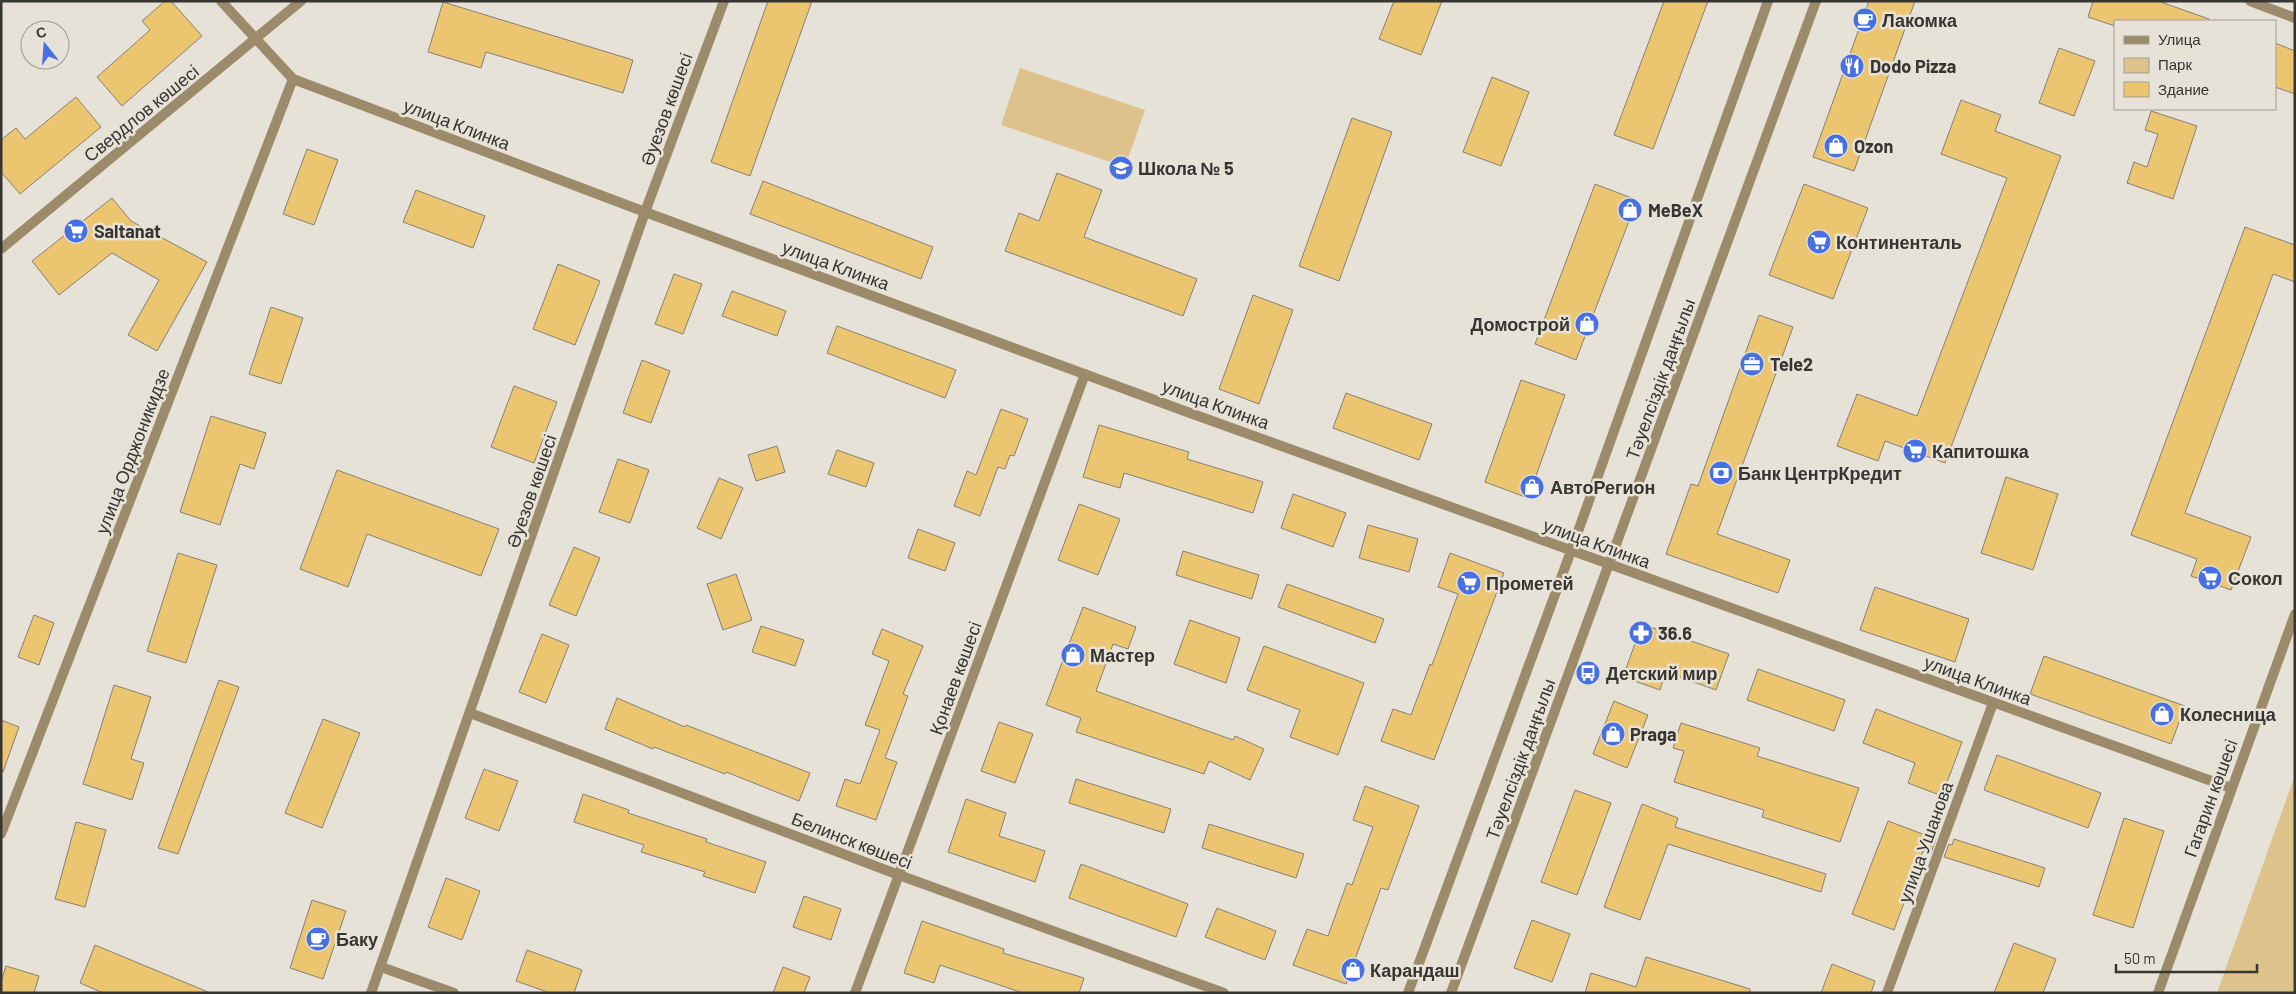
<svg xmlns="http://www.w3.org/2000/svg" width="2296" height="994" viewBox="0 0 2296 994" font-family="Barlow,sans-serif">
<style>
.green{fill:#ddc38b}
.building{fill:#ebc56f;stroke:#858077}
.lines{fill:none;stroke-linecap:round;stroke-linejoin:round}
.minor{stroke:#9b8b6a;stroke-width:10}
.tertiary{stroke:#9b8b6a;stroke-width:10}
.labels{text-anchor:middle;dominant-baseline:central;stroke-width:5;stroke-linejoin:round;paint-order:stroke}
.poi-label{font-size:18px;font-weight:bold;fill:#373531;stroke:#e7e2d7;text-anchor:start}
.street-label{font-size:18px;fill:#373531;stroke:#e7e2d7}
</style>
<rect width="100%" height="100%" fill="#e7e2d7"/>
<!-- green -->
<g class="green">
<path d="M1020 68 1145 110 1125 167 1001 125Z"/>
<path d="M2295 775V993H2217Z"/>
</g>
<!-- building -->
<g class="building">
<path d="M165 1H171L202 36 122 106 97 77 150 30 142 21Z"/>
<path d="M768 1H812L750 176 711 162Z"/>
<path d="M1394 1H1442L1421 55 1379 39Z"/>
<path d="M1664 1H1708L1653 149 1614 135Z"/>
<path d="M1869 1H1915L1854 171 1813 157Z"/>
<path d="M2093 1H2158L2209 19V21H2115V26L2088 17Z"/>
<path d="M443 2 633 60 623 93 486 52 481 68 428 52Z"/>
<path d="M2275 43 2295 51V94L2275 87Z"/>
<path d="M2059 48 2095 61 2074 116 2039 103Z"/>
<path d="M1492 77 1529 92 1501 166 1463 152Z"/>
<path d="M76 97 101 127 20 194 1 172V140L16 128 25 139Z"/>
<path d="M1961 100 2001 115 1995 131 2061 156 1945 463 1885 441 1878 461 1837 446 1857 394 1917 416 2007 178 1941 154Z"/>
<path d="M2151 111 2197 126 2173 199 2127 183 2134 162 2147 167 2158 134 2145 130Z"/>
<path d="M1352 118 1392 132 1339 281 1299 266Z"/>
<path d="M307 149 338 160 314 225 283 214Z"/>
<path d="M1057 173 1102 190 1084 237 1197 279 1183 316 1005 251 1019 213 1039 221Z"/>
<path d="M763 181 933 247 921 279 750 214Z"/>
<path d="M1595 184 1637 200 1576 360 1535 344Z"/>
<path d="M1804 184 1868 208 1833 299 1769 275Z"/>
<path d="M416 190 485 216 473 248 403 222Z"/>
<path d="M112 198 131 221 207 262 157 351 128 335 159 280 112 253 59 295 32 261Z"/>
<path d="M2245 227 2295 245V282L2273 274 2185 513 2251 537 2231 590 2191 576 2197 559 2131 535Z"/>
<path d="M558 264 600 281 575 345 533 329Z"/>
<path d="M674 274 702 284 683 334 655 324Z"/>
<path d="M732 291 786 311 777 336 722 316Z"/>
<path d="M1253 295 1293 310 1259 404 1219 389Z"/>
<path d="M271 307 303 318 281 384 249 374Z"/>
<path d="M1759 315 1793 327 1717 534 1790 560 1778 593 1666 554 1691 484 1698 486Z"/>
<path d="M837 326 956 370 945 398 827 353Z"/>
<path d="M642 360 670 371 651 423 623 413Z"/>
<path d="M1521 380 1565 395 1528 498 1485 482Z"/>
<path d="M514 386 557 402 534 463 491 447Z"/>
<path d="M1346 393 1432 424 1419 460 1333 428Z"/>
<path d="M1001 409 1028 419 1014 456 1010 455 1005 469 998 467 980 516 954 506 967 471 976 475Z"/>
<path d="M211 416 266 433 254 469 240 464 220 525 180 512Z"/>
<path d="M1099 425 1189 452 1187 459 1263 482 1253 513 1124 473 1120 488 1083 477Z"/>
<path d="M777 446 785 472 756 481 748 455Z"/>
<path d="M837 450 874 463 866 487 828 474Z"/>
<path d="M618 459 649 470 630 523 599 512Z"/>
<path d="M337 470 499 529 481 576 367 534 348 587 300 569Z"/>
<path d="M2006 477 2058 494 2033 570 1981 553Z"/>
<path d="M719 478 743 488 721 539 697 528Z"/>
<path d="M1293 494 1346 513 1333 547 1281 528Z"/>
<path d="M1079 504 1120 519 1098 575 1058 560Z"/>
<path d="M1368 525 1418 539 1409 572 1359 558Z"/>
<path d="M918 529 955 543 945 571 908 558Z"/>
<path d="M574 547 600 558 576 616 549 605Z"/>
<path d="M1183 551 1259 575 1252 599 1176 575Z"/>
<path d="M178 553 217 565 186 663 147 651Z"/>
<path d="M1450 553 1504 573 1434 760 1381 741 1393 709 1411 715 1430 664 1432 665 1458 594 1438 587Z"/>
<path d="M736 574 752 620 723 630 707 584Z"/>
<path d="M1287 584 1384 619 1375 643 1278 607Z"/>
<path d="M1875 587 1969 619 1955 662 1860 630Z"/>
<path d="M1083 607 1136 627 1128 649 1113 644 1096 691 1233 740 1235 736 1264 749 1250 780 1209 761 1204 774 1076 732 1081 718 1046 705Z"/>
<path d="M34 615 54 623 39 665 18 657Z"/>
<path d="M1190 620 1240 638 1226 683 1174 664Z"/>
<path d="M1642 624 1729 654 1716 690 1666 672 1660 690 1623 677Z"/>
<path d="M761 626 804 640 795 666 752 652Z"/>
<path d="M882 629 923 646 903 694 908 696 885 758 897 762 876 820 836 806 845 779 860 784 880 730 865 725 889 661 872 654Z"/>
<path d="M542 634 569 645 546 703 519 692Z"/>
<path d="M1264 646 1364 683 1338 755 1290 737 1300 710 1247 690Z"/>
<path d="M2044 656 2185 706 2171 744 2030 694Z"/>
<path d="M1758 669 1845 700 1834 731 1747 700Z"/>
<path d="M219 680 239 687 178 854 158 848Z"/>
<path d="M114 685 151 697 131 759 144 763 132 800 83 784Z"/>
<path d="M617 698 685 727 686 725 810 773 799 801 726 772 725 774 654 747 653 749 605 729Z"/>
<path d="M1614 701 1648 715 1627 768 1593 754Z"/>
<path d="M1876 709 1962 742 1942 796 1908 783 1915 763 1863 743Z"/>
<path d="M323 719 360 733 322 828 285 813Z"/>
<path d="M1 720 19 727 3 772 1 771Z"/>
<path d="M999 722 1033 734 1015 783 981 771Z"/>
<path d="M1681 723 1760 748 1757 756 1859 788 1840 842 1762 817 1764 810 1674 782 1684 751 1673 748Z"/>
<path d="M1997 755 2101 793 2088 828 1984 790Z"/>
<path d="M484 769 518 781 499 831 465 818Z"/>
<path d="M1076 779 1171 809 1164 833 1069 803Z"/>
<path d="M1365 786 1419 806 1388 890 1381 888 1346 984 1293 965 1307 929 1328 936 1347 883 1352 885 1373 827 1353 820Z"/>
<path d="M1575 790 1611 803 1577 895 1541 882Z"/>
<path d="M583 794 629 810 628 813 707 839 706 842 766 862 755 893 703 876 705 872 641 852 644 845 574 822Z"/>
<path d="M966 799 1006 813 999 836 1045 851 1035 882 948 852Z"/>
<path d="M1642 804 1678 818 1675 827 1826 874 1821 892 1668 844 1640 920 1604 907Z"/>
<path d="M2124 818 2164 831 2133 928 2093 915Z"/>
<path d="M1888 821 1936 839 1931 853 1923 851 1894 930 1852 914Z"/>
<path d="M76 822 106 830 85 907 55 899Z"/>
<path d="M1209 824 1304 854 1296 878 1202 848Z"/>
<path d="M1954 839 2045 868 2039 887 1944 857 1949 844 1952 845Z"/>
<path d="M1081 864 1188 904 1176 937 1069 898Z"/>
<path d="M446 878 480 891 462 940 428 927Z"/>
<path d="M804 896 841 909 831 940 793 927Z"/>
<path d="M312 900 346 911 323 979 290 968Z"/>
<path d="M1217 908 1276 931 1265 960 1205 937Z"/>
<path d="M1532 920 1570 934 1552 982 1514 968Z"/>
<path d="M922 921 1004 949 1003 953 1084 978 1079 993H1023L940 965 934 983 904 973Z"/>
<path d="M2014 943 2056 959 2043 993H1994Z"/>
<path d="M95 945 208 992V993H103L80 983Z"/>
<path d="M527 950 582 970 574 993H550L516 981Z"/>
<path d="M1646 957 1750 989V993H1585L1591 973 1636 987Z"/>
<path d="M1832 964 1875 981 1871 993H1821Z"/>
<path d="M6 966 39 976 34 993H1V982Z"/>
<path d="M783 967 810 977 804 993H773Z"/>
</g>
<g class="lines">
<!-- minor -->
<g class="minor">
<path d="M221 1 293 79 645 212 1190 413 2231 788"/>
<path d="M2250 1 2295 18"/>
<path d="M1 249 301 1"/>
<path d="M470 713 899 875 1224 993"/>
<path d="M1 834 293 79"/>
<path d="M381 967 454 993"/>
<path d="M371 993 645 212 724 1"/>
<path d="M855 993 1085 374"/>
<path d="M1887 993 1993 703"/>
</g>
<!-- tertiary -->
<g class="tertiary">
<path d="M1408 993 1571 551 1768 1"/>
<path d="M1451 993 1816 1"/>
<path d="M2158 993 2295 614"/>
</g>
</g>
<!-- icons -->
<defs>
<symbol id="cafe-disc" viewBox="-11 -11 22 22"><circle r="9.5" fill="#4770e3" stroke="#e7e2d7"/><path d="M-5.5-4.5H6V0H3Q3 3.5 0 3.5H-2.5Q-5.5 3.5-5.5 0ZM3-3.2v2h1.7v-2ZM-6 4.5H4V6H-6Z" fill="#fff"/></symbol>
<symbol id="restaurant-disc" viewBox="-11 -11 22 22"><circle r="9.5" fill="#4770e3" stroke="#e7e2d7"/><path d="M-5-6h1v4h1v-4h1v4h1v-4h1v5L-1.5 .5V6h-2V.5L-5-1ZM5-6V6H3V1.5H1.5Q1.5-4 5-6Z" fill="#fff"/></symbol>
<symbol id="shop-disc" viewBox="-11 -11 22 22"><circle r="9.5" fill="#4770e3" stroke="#e7e2d7"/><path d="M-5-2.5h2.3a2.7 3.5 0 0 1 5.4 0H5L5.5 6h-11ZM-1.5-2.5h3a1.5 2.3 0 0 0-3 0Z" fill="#fff"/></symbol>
<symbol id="school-disc" viewBox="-11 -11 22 22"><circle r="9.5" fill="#4770e3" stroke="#e7e2d7"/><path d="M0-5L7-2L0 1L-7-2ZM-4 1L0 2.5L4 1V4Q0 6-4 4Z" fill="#fff"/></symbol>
<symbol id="supermarket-disc" viewBox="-11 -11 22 22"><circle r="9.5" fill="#4770e3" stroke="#e7e2d7"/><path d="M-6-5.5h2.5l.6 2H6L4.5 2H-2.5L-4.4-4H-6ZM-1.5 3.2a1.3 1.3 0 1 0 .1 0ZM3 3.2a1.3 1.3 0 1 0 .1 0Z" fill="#fff"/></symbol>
<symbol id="office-disc" viewBox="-11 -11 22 22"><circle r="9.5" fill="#4770e3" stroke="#e7e2d7"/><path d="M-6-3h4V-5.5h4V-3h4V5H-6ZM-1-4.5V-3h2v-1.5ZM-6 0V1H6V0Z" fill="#fff"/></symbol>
<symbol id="bank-disc" viewBox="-11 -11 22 22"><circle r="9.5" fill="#4770e3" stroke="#e7e2d7"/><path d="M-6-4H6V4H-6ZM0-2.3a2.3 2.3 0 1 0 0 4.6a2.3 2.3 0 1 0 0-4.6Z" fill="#fff"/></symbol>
<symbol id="pharmacy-disc" viewBox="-11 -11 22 22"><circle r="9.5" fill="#4770e3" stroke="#e7e2d7"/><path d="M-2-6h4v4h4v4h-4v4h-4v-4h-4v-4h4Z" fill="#fff"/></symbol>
<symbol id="bus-disc" viewBox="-11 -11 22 22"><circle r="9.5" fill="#4770e3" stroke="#e7e2d7"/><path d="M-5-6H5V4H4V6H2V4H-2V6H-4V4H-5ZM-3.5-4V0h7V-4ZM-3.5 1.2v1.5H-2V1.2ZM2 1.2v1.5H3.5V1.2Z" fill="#fff"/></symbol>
</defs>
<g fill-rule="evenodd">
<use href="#cafe-disc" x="1851" y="6" width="28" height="28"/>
<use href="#restaurant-disc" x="1838" y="52" width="28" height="28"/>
<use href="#shop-disc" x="1822" y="132" width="28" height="28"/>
<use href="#school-disc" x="1107" y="154" width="28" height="28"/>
<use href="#shop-disc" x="1616" y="196" width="28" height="28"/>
<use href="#supermarket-disc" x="62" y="217" width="28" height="28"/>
<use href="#supermarket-disc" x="1805" y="228" width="28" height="28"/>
<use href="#shop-disc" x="1573" y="310" width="28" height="28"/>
<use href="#office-disc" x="1738" y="350" width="28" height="28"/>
<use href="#supermarket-disc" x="1901" y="437" width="28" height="28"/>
<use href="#bank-disc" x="1707" y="459" width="28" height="28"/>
<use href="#shop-disc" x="1518" y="473" width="28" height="28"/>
<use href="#supermarket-disc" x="2196" y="564" width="28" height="28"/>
<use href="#supermarket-disc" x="1455" y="569" width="28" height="28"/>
<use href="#pharmacy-disc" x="1627" y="619" width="28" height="28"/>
<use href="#shop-disc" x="1059" y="641" width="28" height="28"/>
<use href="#bus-disc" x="1574" y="659" width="28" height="28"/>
<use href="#shop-disc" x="2148" y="700" width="28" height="28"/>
<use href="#shop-disc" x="1599" y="720" width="28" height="28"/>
<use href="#cafe-disc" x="304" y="925" width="28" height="28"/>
<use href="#shop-disc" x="1339" y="956" width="28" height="28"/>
</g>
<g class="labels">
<!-- poi labels -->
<g class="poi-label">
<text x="1882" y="20">Лакомка</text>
<text x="1870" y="66">Dodo Pizza</text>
<text x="1854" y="146">Ozon</text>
<text x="1138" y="168">Школа № 5</text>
<text x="1648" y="210">MeBeX</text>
<text x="94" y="231">Saltanat</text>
<text x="1836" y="242">Континенталь</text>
<text x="1570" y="324" text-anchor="end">Домострой</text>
<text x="1770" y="364">Tele2</text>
<text x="1932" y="451">Капитошка</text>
<text x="1738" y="473">Банк ЦентрКредит</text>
<text x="1550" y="487">АвтоРегион</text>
<text x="2228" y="578">Сокол</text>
<text x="1486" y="583">Прометей</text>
<text x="1658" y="633">36.6</text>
<text x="1090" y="655">Мастер</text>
<text x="1606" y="673">Детский мир</text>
<text x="2180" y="714">Колесница</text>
<text x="1630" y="734">Praga</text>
<text x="336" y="939">Баку</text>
<text x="1370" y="970">Карандаш</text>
</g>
<!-- street labels -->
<g class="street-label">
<text transform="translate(666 109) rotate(-70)">Әуезов көшесі</text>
<text transform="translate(141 113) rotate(-39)">Свердлов көшесі</text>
<text transform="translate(457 124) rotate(21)">улица Клинка</text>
<text transform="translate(836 265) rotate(20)">улица Клинка</text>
<text transform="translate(1660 379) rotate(-70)">Тәуелсіздік даңғылы</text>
<text transform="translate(1216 404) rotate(20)">улица Клинка</text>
<text transform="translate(132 451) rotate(-69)">улица Орджоникидзе</text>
<text transform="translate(531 491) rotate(-71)">Әуезов көшесі</text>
<text transform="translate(1597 543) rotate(20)">улица Клинка</text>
<text transform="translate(955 678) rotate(-70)">Қонаев көшесі</text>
<text transform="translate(1978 680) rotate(20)">улица Клинка</text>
<text transform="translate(1520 759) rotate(-70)">Тәуелсіздік даңғылы</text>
<text transform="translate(2210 798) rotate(-70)">Гагарин көшесі</text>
<text transform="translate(852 840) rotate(21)">Белинск көшесі</text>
<text transform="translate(1925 842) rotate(-70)">улица Ушанова</text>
</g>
</g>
<!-- border -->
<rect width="2296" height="994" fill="none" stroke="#373531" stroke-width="5"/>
<!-- legend -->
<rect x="2114" y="20" width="162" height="90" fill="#e7e2d7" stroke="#a19d95"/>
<rect x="2124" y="36" width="25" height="8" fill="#9b8b6a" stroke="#a19d95"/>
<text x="2158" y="45" font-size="15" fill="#373531">Улица</text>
<rect x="2124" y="58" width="25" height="15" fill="#ddc38b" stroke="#a19d95"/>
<text x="2158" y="70" font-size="15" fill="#373531">Парк</text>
<rect x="2124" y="82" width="25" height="15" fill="#ebc56f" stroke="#a19d95"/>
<text x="2158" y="95" font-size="15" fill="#373531">Здание</text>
<!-- north arrow -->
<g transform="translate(45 45) rotate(343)"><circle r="24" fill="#e7e2d7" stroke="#a19d95"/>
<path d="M0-4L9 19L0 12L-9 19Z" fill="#4770e3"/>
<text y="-8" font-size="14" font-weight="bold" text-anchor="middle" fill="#373531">С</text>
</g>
<!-- scale -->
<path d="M2116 964v8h141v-8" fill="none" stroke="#373531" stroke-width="2.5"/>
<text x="2124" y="964" font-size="15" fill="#373531" stroke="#e7e2d7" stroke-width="4" paint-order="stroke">50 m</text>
</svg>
